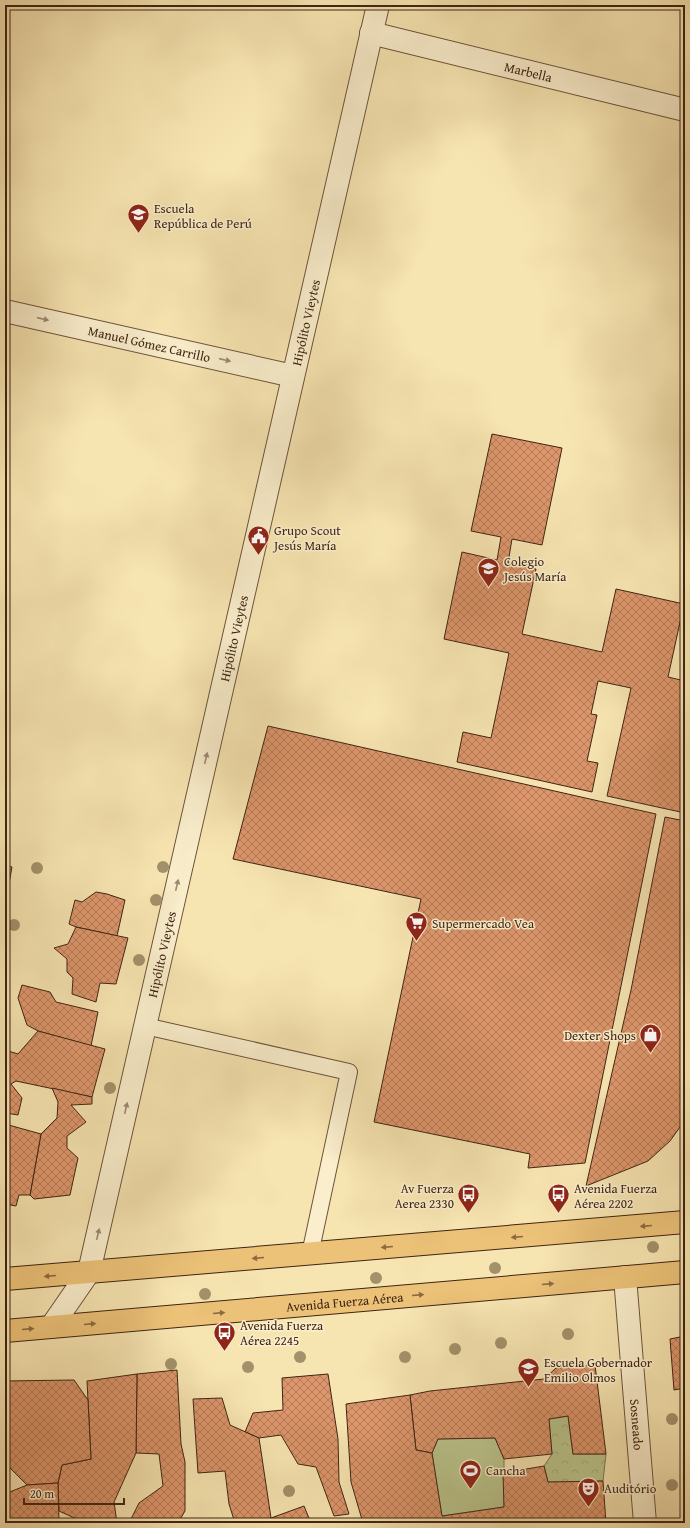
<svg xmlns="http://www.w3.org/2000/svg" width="690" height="1528" viewBox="0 0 690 1528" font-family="'Gentium Book Plus',serif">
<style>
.park{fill:url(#park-crowns);stroke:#7d7450}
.pitch{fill:#bbc58d;stroke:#7d7450}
.building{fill:url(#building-cross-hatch);stroke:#3f2414}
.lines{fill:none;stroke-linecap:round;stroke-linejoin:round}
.service-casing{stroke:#6d543b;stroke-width:18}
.minor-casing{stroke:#6d543b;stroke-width:24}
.tertiary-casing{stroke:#6d543b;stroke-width:24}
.primary-casing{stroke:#3f2414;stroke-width:24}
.service{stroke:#faeecc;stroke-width:16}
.minor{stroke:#faeecc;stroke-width:22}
.tertiary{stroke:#faeecc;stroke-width:22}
.primary{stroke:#ecc278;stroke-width:22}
.tree{fill:#a3916b}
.oneway{fill:#9c8970}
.oneway2{fill:#8d6b41}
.labels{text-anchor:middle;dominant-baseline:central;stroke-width:3;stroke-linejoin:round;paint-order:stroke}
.street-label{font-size:13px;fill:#3f2414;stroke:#faeecc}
.poi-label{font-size:13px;fill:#3f2414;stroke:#faeecc;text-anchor:start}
</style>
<defs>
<pattern id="park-crowns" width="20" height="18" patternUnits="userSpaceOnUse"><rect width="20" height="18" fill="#bbc58d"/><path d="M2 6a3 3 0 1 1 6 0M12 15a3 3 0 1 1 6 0" fill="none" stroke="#a2a979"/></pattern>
<pattern id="building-cross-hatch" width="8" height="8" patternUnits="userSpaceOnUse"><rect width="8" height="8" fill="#dd966b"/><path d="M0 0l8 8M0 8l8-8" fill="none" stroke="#b57a57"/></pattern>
</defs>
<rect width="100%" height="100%" fill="#f7e5b1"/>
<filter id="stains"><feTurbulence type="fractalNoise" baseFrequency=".005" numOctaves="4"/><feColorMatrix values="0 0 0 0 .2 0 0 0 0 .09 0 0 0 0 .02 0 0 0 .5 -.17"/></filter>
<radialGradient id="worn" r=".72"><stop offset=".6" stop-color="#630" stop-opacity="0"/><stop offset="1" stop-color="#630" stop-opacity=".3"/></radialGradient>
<!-- park -->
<path class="park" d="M568 1416 573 1454H606L603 1481 548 1482 544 1466 552 1454 549 1419Z"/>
<!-- pitch -->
<path class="pitch" d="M495 1438 504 1459V1507L442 1516 432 1453 438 1439Z"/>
<!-- building -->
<g class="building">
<path d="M492 434 562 448 542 545 512 539 508 563 536 569 522 634 602 652 616 589 684 604 668 677 685 681V813L607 796 631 688 598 681 591 714 597 715 587 761 598 763 592 792 457 762 463 732 491 738 509 653 444 639 462 552 497 560 501 537 471 531Z"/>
<path d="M268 726 656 814 585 1163 528 1168 530 1154 374 1122 421 899 233 859Z"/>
<path d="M665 817 685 821V1120L670 1141 648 1161 586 1186 631 990Z"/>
<path d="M5 865 12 867 8 889 5 888Z"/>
<path d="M96 892 107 894 125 900 117 936 76 927 69 924 75 900 82 902Z"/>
<path d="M76 927 128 938 116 984 100 983 96 1002 72 994 73 978 67 972V959L54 948 68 944Z"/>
<path d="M22 985 50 992 56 1002 98 1012 91 1046 38 1031 27 1025 18 998Z"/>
<path d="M38 1031 105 1049 92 1097 16 1081 11 1084 22 1098 18 1115 6 1113 5 1050 18 1054Z"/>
<path d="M52 1088 92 1097V1104L71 1105 86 1122 67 1136V1148L78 1158 70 1195 34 1199 30 1195 41 1134 57 1118 58 1102Z"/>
<path d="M5 1124 41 1134 30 1195H19L16 1206 5 1204Z"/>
<path d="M685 1336V1388L674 1390 670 1339Z"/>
<path d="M595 1365 606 1454H573L568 1416 549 1419 552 1454 504 1459 495 1438 438 1439 432 1453 416 1450 410 1395 430 1391 544 1379 556 1368Z"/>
<path d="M177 1370 181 1444 185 1462V1511L178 1523H129L139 1503 163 1486 159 1454 136 1453 137 1374Z"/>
<path d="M137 1374 136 1453 114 1502 117 1523H79V1520L59 1511 58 1483 62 1465 91 1459 87 1381Z"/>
<path d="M328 1374 338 1439 339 1482 349 1514 334 1516 316 1467 298 1464 281 1435 259 1438 245 1432 253 1413 283 1410 282 1378Z"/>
<path d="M74 1380 88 1400 91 1459 62 1465 58 1483 27 1485 9 1467 5 1454V1381Z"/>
<path d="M410 1395 416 1450 432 1453 442 1516 504 1507 503 1473 544 1466 548 1482 603 1481 606 1523H363L351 1482 346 1404Z"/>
<path d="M222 1398 230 1425 259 1438 271 1518 256 1523H235L229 1504 225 1471 198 1473 193 1399Z"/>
<path d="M58 1483 59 1523H5V1494L27 1485Z"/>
<path d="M304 1506 311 1523H256L271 1518Z"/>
</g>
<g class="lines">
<defs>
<path id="service" d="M145 1026 349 1072 310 1254"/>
<g id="minor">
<path id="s1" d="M371 33 685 110"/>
<path id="s2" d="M5 311 293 376"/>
<path id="s3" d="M625 1277 645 1523"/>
<path d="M51 1327 89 1272"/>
</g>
<g id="tertiary">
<path id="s4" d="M89 1272 378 5"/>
</g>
<g id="primary">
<path d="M5 1279 685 1222"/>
<path id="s5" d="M5 1331 685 1272"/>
</g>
</defs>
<!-- service casing -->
<use href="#service" class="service-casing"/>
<!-- minor casing -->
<use href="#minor" class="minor-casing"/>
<!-- tertiary casing -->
<use href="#tertiary" class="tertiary-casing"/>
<!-- primary casing -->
<use href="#primary" class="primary-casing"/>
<!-- service -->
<use href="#service" class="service"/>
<!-- minor -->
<use href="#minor" class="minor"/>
<!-- tertiary -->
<use href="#tertiary" class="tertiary"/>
<!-- primary -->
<use href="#primary" class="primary"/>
</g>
<!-- trees -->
<g class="tree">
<circle cx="163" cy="867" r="6"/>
<circle cx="37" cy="868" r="6"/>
<circle cx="156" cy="900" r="6"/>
<circle cx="14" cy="925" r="6"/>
<circle cx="139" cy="960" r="6"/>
<circle cx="110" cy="1088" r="6"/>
<circle cx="653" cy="1247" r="6"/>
<circle cx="495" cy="1268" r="6"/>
<circle cx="376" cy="1278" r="6"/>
<circle cx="205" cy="1294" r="6"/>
<circle cx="568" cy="1334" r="6"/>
<circle cx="501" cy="1343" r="6"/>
<circle cx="455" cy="1349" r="6"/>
<circle cx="300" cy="1357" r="6"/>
<circle cx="405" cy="1357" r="6"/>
<circle cx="171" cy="1364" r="6"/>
<circle cx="248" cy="1367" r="6"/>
<circle cx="672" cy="1419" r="6"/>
<circle cx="672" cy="1485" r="6"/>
<circle cx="289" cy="1491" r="6"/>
</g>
<!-- one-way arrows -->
<defs><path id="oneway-solid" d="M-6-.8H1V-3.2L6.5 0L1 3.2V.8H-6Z"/></defs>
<g class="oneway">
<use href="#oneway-solid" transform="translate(43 319) rotate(13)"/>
<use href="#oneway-solid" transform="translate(225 360) rotate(13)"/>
<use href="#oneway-solid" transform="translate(206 758) rotate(-77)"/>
<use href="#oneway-solid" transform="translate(177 885) rotate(-77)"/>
<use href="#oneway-solid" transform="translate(126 1108) rotate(-77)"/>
<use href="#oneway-solid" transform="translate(98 1234) rotate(-77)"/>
</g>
<g class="oneway2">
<use href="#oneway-solid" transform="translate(646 1226) rotate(175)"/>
<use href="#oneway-solid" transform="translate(517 1237) rotate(175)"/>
<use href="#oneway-solid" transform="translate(387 1247) rotate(175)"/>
<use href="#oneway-solid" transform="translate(258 1258) rotate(175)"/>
<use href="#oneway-solid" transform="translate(50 1276) rotate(175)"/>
<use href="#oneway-solid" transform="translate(548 1284) rotate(-5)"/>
<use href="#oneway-solid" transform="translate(418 1295) rotate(-5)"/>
<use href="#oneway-solid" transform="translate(219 1313) rotate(-5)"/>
<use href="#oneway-solid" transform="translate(90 1324) rotate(-5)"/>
<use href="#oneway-solid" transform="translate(28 1329) rotate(-5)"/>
</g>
<!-- icons -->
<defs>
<symbol id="school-pin" viewBox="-11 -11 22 30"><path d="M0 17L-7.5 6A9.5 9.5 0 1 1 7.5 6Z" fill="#8f2418" stroke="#faeecc"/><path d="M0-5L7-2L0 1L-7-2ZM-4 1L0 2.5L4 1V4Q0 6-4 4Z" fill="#fff"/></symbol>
<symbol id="civic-pin" viewBox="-11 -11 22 30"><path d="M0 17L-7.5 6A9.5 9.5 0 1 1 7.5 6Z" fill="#8f2418" stroke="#faeecc"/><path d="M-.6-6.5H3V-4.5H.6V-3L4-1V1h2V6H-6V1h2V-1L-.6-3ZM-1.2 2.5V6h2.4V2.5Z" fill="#fff"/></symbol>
<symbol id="supermarket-pin" viewBox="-11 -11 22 30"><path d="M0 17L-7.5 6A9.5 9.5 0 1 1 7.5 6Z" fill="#8f2418" stroke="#faeecc"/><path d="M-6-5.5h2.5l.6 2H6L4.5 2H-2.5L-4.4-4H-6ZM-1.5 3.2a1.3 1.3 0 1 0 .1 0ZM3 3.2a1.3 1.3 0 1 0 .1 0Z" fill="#fff"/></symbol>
<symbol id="shop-pin" viewBox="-11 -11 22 30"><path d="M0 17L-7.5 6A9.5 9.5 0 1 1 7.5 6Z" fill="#8f2418" stroke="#faeecc"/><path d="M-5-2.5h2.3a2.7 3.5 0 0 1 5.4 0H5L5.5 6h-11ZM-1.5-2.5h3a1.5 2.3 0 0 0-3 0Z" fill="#fff"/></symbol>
<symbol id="bus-pin" viewBox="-11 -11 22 30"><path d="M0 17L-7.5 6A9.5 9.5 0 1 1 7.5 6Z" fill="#8f2418" stroke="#faeecc"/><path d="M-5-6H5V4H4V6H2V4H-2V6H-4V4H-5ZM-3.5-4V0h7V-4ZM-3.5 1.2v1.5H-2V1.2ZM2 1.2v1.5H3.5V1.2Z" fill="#fff"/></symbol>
<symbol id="stadium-pin" viewBox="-11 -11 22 30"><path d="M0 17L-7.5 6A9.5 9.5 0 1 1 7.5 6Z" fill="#8f2418" stroke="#faeecc"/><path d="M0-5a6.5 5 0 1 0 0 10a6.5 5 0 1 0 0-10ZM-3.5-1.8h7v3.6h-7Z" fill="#fff"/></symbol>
<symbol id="theatre-pin" viewBox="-11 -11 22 30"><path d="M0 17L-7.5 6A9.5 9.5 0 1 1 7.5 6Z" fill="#8f2418" stroke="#faeecc"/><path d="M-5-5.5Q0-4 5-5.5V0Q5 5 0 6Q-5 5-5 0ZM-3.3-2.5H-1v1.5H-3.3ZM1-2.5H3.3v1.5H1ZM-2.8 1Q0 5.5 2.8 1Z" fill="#fff"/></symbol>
</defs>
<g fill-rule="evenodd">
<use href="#school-pin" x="126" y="202" width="25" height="34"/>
<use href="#civic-pin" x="246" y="524" width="25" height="34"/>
<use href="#school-pin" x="476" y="556" width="25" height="34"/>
<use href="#supermarket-pin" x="404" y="910" width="25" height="34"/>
<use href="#shop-pin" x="638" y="1022" width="25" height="34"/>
<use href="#bus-pin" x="456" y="1182" width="25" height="34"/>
<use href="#bus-pin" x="546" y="1182" width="25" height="34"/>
<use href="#bus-pin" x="212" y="1320" width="25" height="34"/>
<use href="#school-pin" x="516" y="1356" width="25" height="34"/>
<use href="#stadium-pin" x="458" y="1458" width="25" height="34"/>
<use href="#theatre-pin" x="576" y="1476" width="25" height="34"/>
</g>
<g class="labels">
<!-- street labels -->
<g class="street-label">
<text stroke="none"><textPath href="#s1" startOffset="162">Marbella</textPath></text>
<text stroke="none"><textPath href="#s4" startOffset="974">Hipólito Vieytes</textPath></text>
<text stroke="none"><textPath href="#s2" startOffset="148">Manuel Gómez Carrillo</textPath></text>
<text stroke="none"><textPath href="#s4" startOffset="650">Hipólito Vieytes</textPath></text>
<text stroke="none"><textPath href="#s4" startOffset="326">Hipólito Vieytes</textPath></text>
<text stroke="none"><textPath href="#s5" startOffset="341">Avenida Fuerza Aérea</textPath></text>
<text stroke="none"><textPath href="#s3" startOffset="148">Sosneado</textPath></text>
</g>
<!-- poi labels -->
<g class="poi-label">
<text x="154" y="208">Escuela<tspan x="154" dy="15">República de Perú</tspan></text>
<text x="274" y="530">Grupo Scout<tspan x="274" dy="15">Jesús María</tspan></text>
<text x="504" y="561">Colegio<tspan x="504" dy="15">Jesús María</tspan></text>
<text x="432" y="923">Supermercado Vea</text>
<text x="636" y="1035" text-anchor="end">Dexter Shops</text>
<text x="454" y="1188" text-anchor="end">Av Fuerza<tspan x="454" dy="15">Aerea 2330</tspan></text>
<text x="574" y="1188">Avenida Fuerza<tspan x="574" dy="15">Aérea 2202</tspan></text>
<text x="240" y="1325">Avenida Fuerza<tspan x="240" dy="15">Aérea 2245</tspan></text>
<text x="544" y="1362">Escuela Gobernador<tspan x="544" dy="15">Emilio Olmos</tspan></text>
<text x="486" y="1470">Cancha</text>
<text x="604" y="1488">Auditório</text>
</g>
</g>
<!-- margin -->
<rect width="690" height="1528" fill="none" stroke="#f7e5b1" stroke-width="20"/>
<rect x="6" y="6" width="678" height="1516" fill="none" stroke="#3f2414" stroke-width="2"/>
<rect x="10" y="10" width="670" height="1508" fill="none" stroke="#3f2414"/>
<!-- scale -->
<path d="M24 1498v6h100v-6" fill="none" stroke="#3f2414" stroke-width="2"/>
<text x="30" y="1498" font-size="12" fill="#3f2414" stroke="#faeecc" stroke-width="3" paint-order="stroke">20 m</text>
<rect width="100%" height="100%" filter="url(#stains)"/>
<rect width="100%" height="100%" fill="url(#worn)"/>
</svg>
